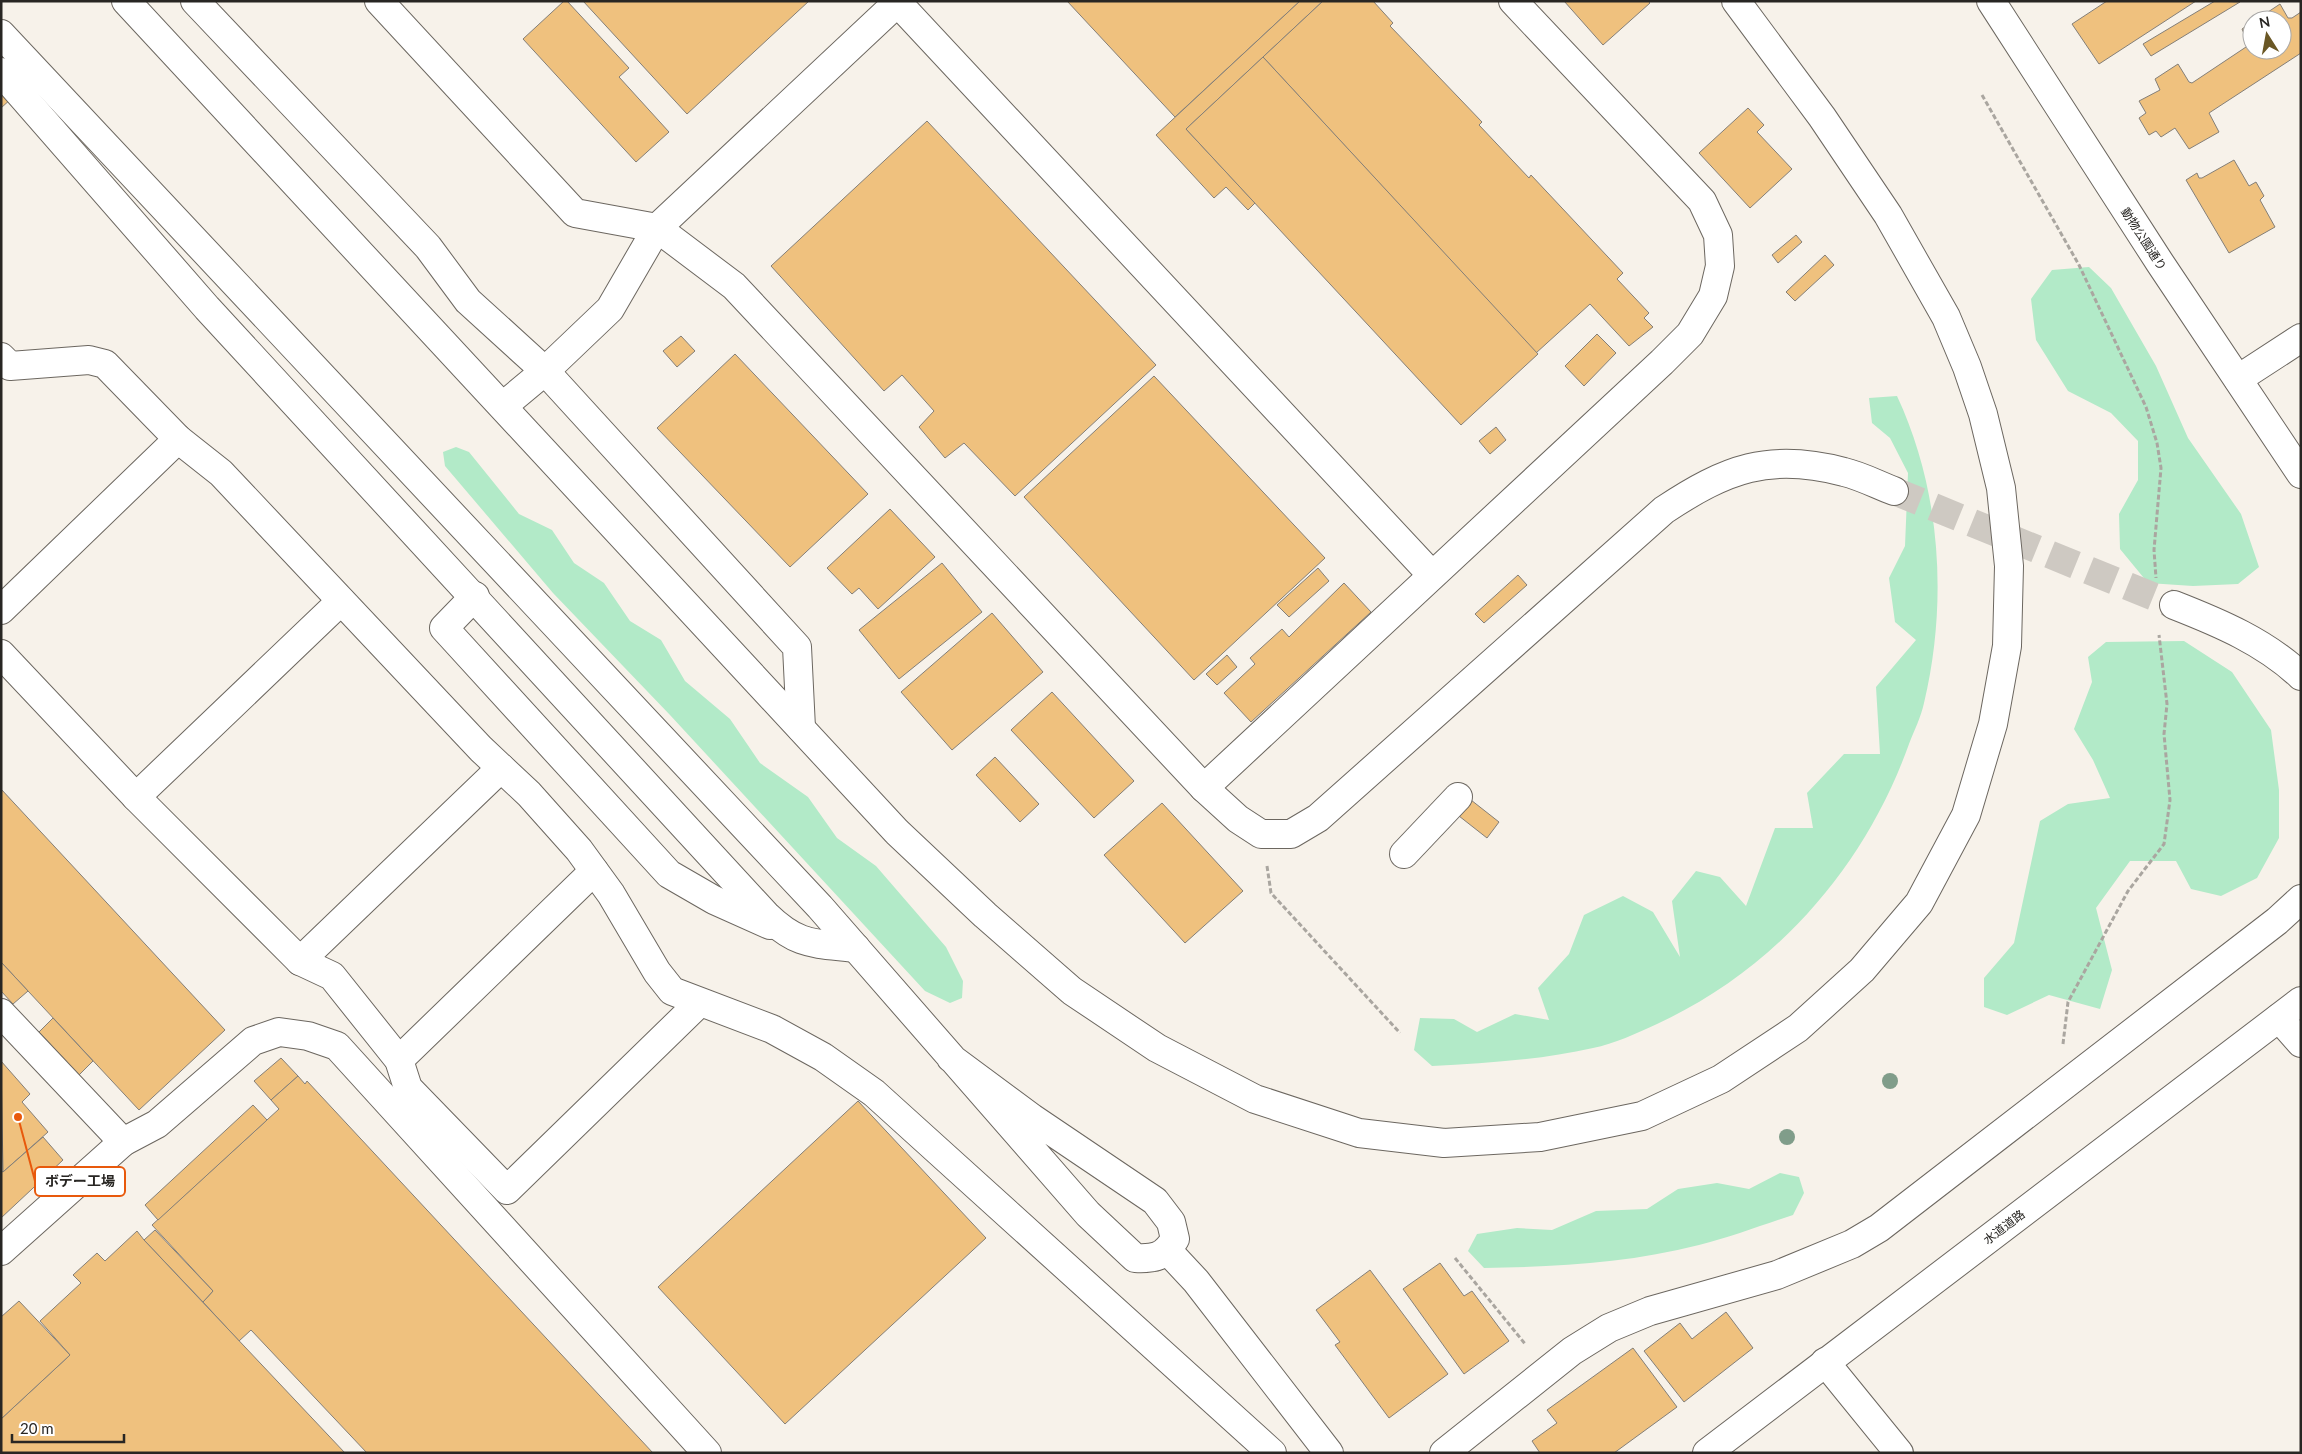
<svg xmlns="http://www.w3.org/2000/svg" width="2302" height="1454" viewBox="0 0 2302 1454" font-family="Lato,'Noto Sans JP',sans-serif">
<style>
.green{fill:#b2eac8}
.building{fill:#efc17e;stroke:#847f78}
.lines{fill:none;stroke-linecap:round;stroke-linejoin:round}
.minor-tunnel{stroke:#cec9c2;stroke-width:28;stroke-dasharray:28 14;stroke-linecap:butt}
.minor-casing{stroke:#6c6760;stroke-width:30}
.path{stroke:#aaa6a0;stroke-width:3;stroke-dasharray:5 2.5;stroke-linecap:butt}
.minor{stroke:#fff;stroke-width:28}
.tree{fill:#809d8a}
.labels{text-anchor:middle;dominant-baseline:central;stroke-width:4;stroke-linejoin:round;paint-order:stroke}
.street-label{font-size:12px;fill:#282623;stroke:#fff}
.leader{fill:none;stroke:#e8590c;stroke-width:2}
.callout-dot{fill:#e8590c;stroke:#fff;stroke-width:2}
.callout{fill:#fff;stroke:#e8590c;stroke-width:2}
.callout-label{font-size:14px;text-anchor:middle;font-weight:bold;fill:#282623}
</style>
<rect width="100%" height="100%" fill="#f7f2ea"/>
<!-- green -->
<g class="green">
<path d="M2089 267 2111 288 2156 366 2188 438 2241 514 2259 567 2238 584 2193 586 2148 583 2120 549 2119 514 2138 480V441L2111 413 2068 391 2036 340 2031 299 2052 270Z"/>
<path d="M1897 396C1941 490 1948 602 1924 703 1921 717 1914 731 1909 744 1865 867 1776 969 1657 1024 1637 1033 1614 1044 1593 1048 1541 1060 1485 1063 1432 1066L1414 1050 1420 1018 1454 1019 1477 1032 1515 1014 1549 1020 1538 988 1569 954 1584 915 1623 896 1653 912 1680 957 1672 901 1696 871 1720 877 1746 906 1775 828H1813L1807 793 1844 754H1880L1876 687 1916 640 1895 622 1889 578 1905 546 1908 473 1890 438 1872 423 1869 398Z"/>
<path d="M456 447 469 452 519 514 552 530 574 563 604 583 630 621 661 640 685 681 730 719 760 763 808 797 837 838 876 866 946 947 963 981 962 998 950 1003 925 991 670 715 553 593 445 466 443 452Z"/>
<path d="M2184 641 2232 672 2271 730 2279 790V838L2257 878 2221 896 2191 889 2176 861H2130L2096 908 2112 970 2100 1009 2049 995 2007 1015 1984 1007V978L2014 943 2040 821 2068 804 2110 798 2093 760 2074 729 2092 682 2088 657 2106 642Z"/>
<path d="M1780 1173 1799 1177 1804 1193 1793 1215C1762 1225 1731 1237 1699 1245 1629 1263 1555 1267 1484 1268L1468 1251 1477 1234 1517 1228 1552 1230 1596 1211 1647 1209 1678 1189 1717 1183 1749 1189Z"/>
</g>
<!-- building -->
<g class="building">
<path d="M564 1H567L629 68 619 77 669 132 636 162 523 39Z"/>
<path d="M583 1H809L687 114Z"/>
<path d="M1067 1H1300L1175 117Z"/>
<path d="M1300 1H1323L1186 129 1255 203 1248 210 1226 187 1214 198 1156 135Z"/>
<path d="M1323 1H1373L1393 23 1390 26 1482 122 1479 125 1529 178 1531 175 1623 273 1617 279 1649 313 1644 318 1653 327 1629 346 1590 304 1536 353 1263 57Z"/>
<path d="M1564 1H1648L1650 3 1603 45Z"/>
<path d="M2107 1H2196L2099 64 2072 24Z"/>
<path d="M2215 1 2240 2 2151 56 2143 44Z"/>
<path d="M2280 4 2288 18H2292L2301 12V53L2209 113 2219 132 2189 149 2175 128 2161 137 2156 131 2149 135 2139 118 2146 113 2139 101 2160 90 2155 79 2178 64 2189 82 2192 83 2249 45 2242 29 2252 22V50H2282V20H2256Z"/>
<path d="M1263 57 1538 354 1461 425 1186 129Z"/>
<path d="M1 86 12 98 1 108Z"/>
<path d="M1748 108 1764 125 1757 132 1792 169 1750 208 1699 153Z"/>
<path d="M927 121 1156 365 1015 496 964 443 945 458 919 427 934 411 902 375 884 391 771 266Z"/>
<path d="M2234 160 2249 186 2256 182 2264 196 2260 200 2275 227 2229 253 2186 180 2197 173 2199 178H2202Z"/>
<path d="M1796 235 1802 242 1778 263 1772 255Z"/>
<path d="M1825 255 1834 265 1795 301 1786 292Z"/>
<path d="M1597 334 1616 353 1584 386 1565 366Z"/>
<path d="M681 336 695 351 677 367 663 351Z"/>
<path d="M735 354 868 494 790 567 657 428Z"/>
<path d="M1154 376 1325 558 1194 680 1024 497Z"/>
<path d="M1496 427 1506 440 1490 454 1479 441Z"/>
<path d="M890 509 935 557 878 609 859 588 852 594 827 568Z"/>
<path d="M942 563 982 612 899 679 859 630Z"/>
<path d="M1318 568 1329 581 1289 617 1277 605Z"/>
<path d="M1518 575 1527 585 1484 623 1475 614Z"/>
<path d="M1344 583 1371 612 1251 722 1224 693 1255 664 1250 658 1282 629 1289 637Z"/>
<path d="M992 613 1043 672 952 750 901 692Z"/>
<path d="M1227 655 1237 667 1217 685 1206 674Z"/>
<path d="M1052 692 1134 781 1094 818 1011 730Z"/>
<path d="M995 757 1039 804 1020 822 976 775Z"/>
<path d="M1 789 225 1030 139 1110 1 962Z"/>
<path d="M1471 800 1499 822 1487 838 1459 816Z"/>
<path d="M1162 803 1243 891 1185 943 1104 855Z"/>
<path d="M1 962 28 991 13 1004 1 991Z"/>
<path d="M53 1018 93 1061 79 1075 39 1032Z"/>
<path d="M281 1058 298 1076 271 1100 254 1081Z"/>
<path d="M1 1061 30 1094 22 1102 48 1132 3 1172Z"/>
<path d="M298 1076 305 1084 307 1081 653 1453H367L251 1330 239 1341 203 1302 213 1291 152 1225 279 1109 271 1100Z"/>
<path d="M858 1101 986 1238 785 1424 658 1287Z"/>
<path d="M253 1105 267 1120 158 1220 145 1205Z"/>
<path d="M43 1137 63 1160 1 1218V1171L3 1172Z"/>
<path d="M155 1230 213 1291 203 1302 144 1240Z"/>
<path d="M137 1231 144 1240 345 1453H1V1419L70 1355 40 1321 81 1283 73 1275 97 1253 105 1261Z"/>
<path d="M1440 1263 1464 1296 1472 1291 1509 1341 1464 1374 1403 1289Z"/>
<path d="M1370 1270 1448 1374 1389 1418 1335 1345 1340 1342 1316 1310Z"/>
<path d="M19 1301 70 1355 1 1419V1317Z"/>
<path d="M1726 1312 1753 1348 1684 1402 1644 1351 1680 1323 1692 1339Z"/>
<path d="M1633 1348 1677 1407 1614 1453H1540L1532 1441 1557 1423 1547 1410Z"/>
</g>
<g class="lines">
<!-- minor-tunnel -->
<path class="minor-tunnel" d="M1894 491 2174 605"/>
<defs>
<g id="minor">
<path d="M126 1 897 832 985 915 1072 991 1157 1048 1255 1099 1359 1133 1444 1143 1540 1137 1642 1116 1721 1079 1798 1028 1862 970 1919 903 1966 815 1993 724 2007 646 2009 566 2001 488 1983 414 1967 367 1946 317 1888 215 1822 117 1736 1"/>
<path d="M195 1 428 247 468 301 545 371 797 647 801 728"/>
<path d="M379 1 575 213 657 228 734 286 1204 788 1238 819 1261 834H1291L1318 818 1664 510C1726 469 1769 452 1844 472 1861 476 1878 485 1894 491"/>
<path d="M896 1 1431 574"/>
<path d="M1991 1 2160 263 2301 474"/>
<path d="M1 34 820 907 1088 1214 1135 1258C1155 1259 1164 1257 1175 1239L1171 1222 1155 1201 1032 1118 951 1058"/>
<path d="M1 72 207 308 766 915C798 946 813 943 856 948"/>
<path d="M1 357 10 366 89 360 105 364 178 439 221 473 481 749 529 794 579 850 611 894 657 972 672 991 772 1029 823 1057 874 1093 1272 1453"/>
<path d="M2238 379 2301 338"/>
<path d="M503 406 545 371 610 309 657 228 899 1"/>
<path d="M475 596 444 628 669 874 714 900 770 925"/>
<path d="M2174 605C2220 623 2265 642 2301 676"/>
<path d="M1 610 178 439"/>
<path d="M1 654 136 797 300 961 332 976 399 1060 408 1088 507 1190 699 1003"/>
<path d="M1204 788 1662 362 1690 334 1713 296 1720 266 1718 235 1702 201 1513 1"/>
<path d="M136 797 341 601"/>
<path d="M1404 854 1458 797"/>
<path d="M300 961 501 768"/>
<path d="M1 1013 123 1142"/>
<path d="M2279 1018 2301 1043"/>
<path d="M399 1060 594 871"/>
<path d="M1 1251 123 1142 157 1124 253 1041 279 1032 308 1036 337 1046 707 1453"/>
<path d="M1168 1251 1196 1281 1329 1453"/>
<path d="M1825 1362 1899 1453"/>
<path d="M1444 1453 1572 1351 1609 1328 1650 1311 1777 1275 1852 1244 1879 1228 2277 921 2301 899"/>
<path d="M1707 1453 2301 1001"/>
</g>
</defs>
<!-- minor casing -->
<use href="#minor" class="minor-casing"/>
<!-- path -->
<g class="path">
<path d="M1982 95 2079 265 2146 407 2157 443 2161 468 2154 550 2156 578"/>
<path d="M1267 866 1271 893 1400 1033"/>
<path d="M2063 1044 2068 1002 2128 891 2164 844 2170 800 2164 734 2167 704 2159 635"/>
<path d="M1455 1258 1526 1345"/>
</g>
<!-- minor -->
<use href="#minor" class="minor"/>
</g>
<!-- trees -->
<g class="tree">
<circle cx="1890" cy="1081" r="8"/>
<circle cx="1787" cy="1137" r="8"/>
</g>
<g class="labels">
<!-- street labels -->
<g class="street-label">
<text transform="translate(2144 239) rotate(57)">動物公園通り</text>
<text transform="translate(2004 1227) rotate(-37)">水道道路</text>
</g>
</g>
<!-- callouts -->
<path class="leader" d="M18 1117L35 1181"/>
<circle class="callout-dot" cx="18" cy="1117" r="5"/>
<rect class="callout" x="35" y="1167" width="90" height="29" rx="5"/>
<g class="callout-label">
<text x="80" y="1186">ボデー工場</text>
</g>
<!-- border -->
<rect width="2302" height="1454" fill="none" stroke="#282623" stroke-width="5"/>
<!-- north arrow -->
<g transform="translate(2267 35) rotate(349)"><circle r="24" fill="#ffffff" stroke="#a9a8a7"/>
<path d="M0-4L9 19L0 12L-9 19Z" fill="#6a5725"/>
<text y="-8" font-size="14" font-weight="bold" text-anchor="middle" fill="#282623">N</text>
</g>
<!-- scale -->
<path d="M12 1434v8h112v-8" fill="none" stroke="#282623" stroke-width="2.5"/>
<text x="20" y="1434" font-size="15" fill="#282623" stroke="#ffffff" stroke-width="4" paint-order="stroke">20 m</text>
</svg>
